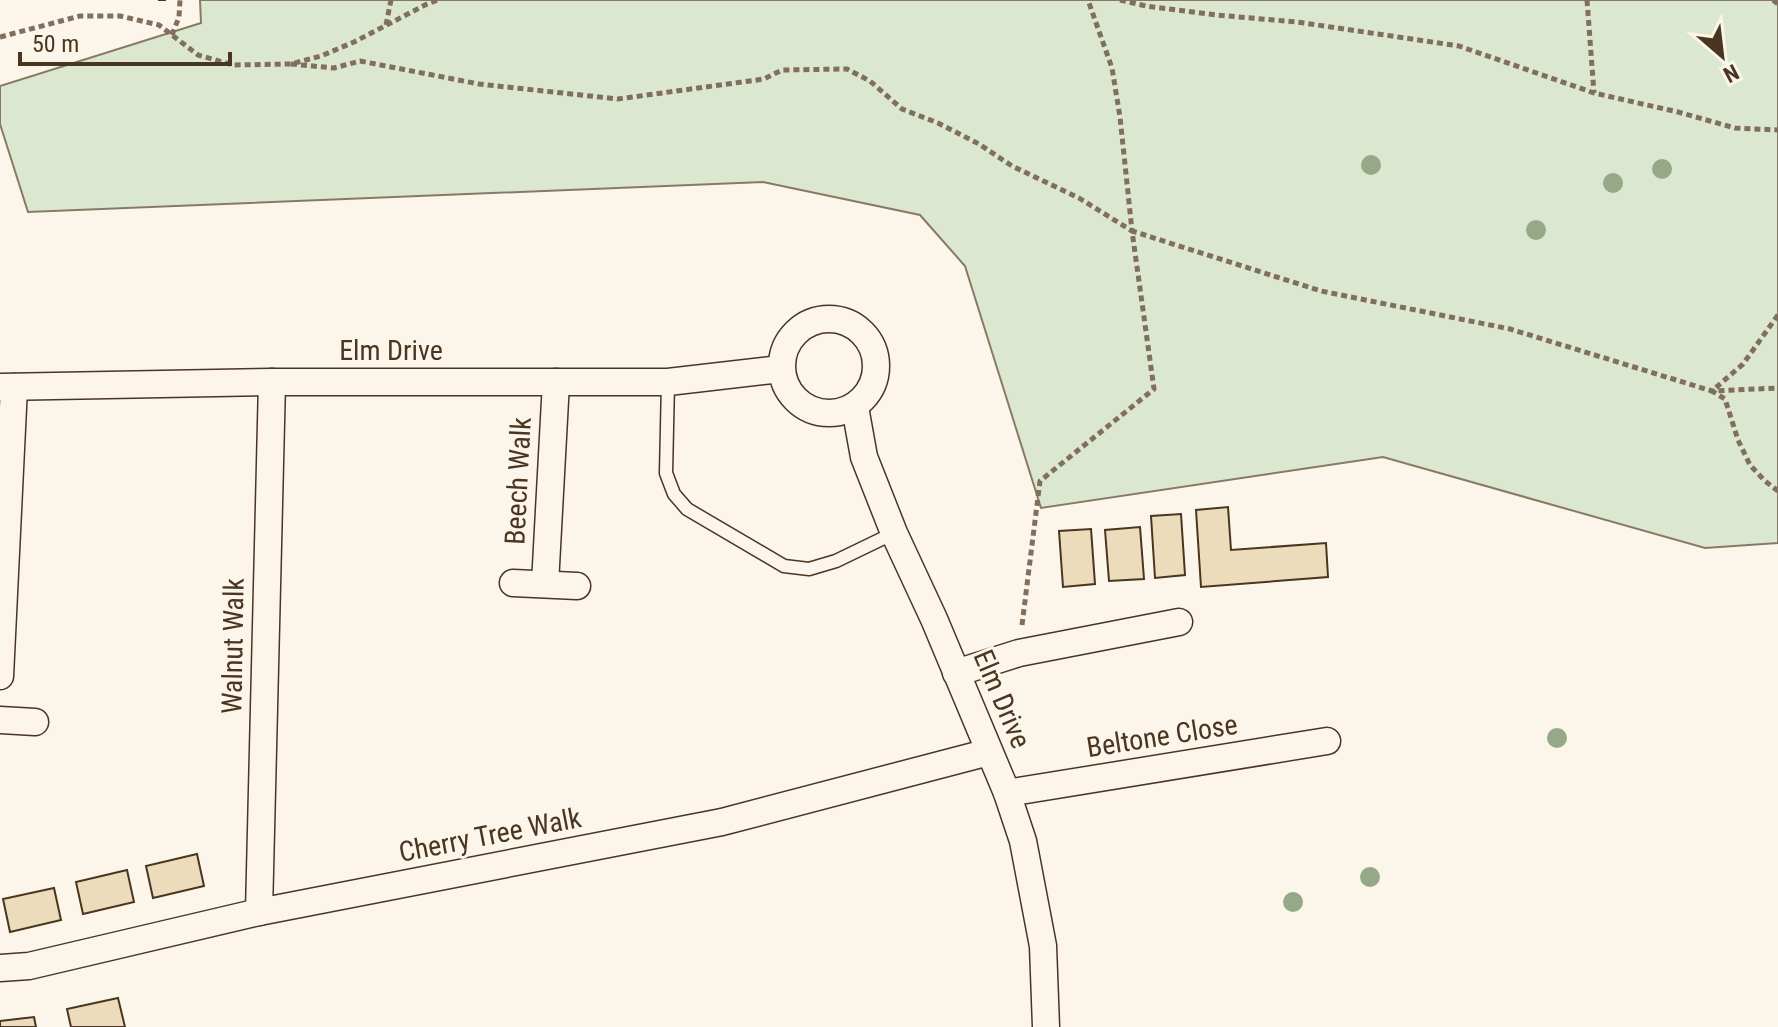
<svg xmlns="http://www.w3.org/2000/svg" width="1778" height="1027" viewBox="0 0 1778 1027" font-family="'Roboto Condensed',sans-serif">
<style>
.green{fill:#dce7d0;stroke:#887966;stroke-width:2}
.building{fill:#ecdcbc;stroke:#4a3520;stroke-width:2}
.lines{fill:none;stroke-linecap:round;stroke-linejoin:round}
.lane-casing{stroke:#4a3520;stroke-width:15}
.street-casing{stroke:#4a3520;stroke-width:29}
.path{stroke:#7f6f5c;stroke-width:5;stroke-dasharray:6 4;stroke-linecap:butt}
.lane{stroke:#fbf6e9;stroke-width:12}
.street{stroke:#fbf6e9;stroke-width:26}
.fence{stroke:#4a3520;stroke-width:2;stroke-dasharray:10 4;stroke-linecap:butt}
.tree{fill:#96a887}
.labels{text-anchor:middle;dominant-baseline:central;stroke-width:6;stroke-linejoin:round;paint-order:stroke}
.street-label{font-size:28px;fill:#4a3520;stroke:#fbf6e9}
</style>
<rect width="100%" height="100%" fill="#fbf6e9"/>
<!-- green -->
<path class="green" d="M200 0H1778V543L1705 548 1383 457 1041 508 965 266 920 215 763 182 28 212 0 124V86L201 23Z"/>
<!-- building -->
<g class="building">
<path d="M1228 507 1231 550 1326 543 1328 577 1201 587 1196 510Z"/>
<path d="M1181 514 1185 575 1155 578 1151 516Z"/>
<path d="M1140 527 1144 579 1109 581 1105 530Z"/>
<path d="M1091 529 1095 584 1063 587 1059 531Z"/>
<path d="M197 854 204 886 153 898 146 866Z"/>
<path d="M127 870 134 902 83 914 76 882Z"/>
<path d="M54 888 61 920 10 932 3 899Z"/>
<path d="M118 998 125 1027H71L67 1009Z"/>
<path d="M34 1017 36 1027H0V1021Z"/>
</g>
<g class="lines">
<defs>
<path id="lane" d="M668 382 666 473 674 494 687 509 784 566 809 569 836 561 894 533"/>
<g id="street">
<circle cx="829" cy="366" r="47"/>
<path d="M0 387 272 382H668L781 369"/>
<path d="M855 407 864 457 894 533 934 619 1007 793 1023 841 1043 946 1046 1027"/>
<path d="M513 583 577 586"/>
<path d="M545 584 556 382"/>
<path d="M956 673 1019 653 1179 622"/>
<path d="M0 676 14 387"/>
<path d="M0 720 35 722"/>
<path d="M1007 793 1327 741"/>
<path d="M259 912 272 382"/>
<path d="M0 968 29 966 259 912 722 822 989 752"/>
</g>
</defs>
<!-- lane casing -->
<use href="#lane" class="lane-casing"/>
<!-- street casing -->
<use href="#street" class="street-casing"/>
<!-- path -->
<g class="path">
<path d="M1120 0 1146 6 1217 15 1297 22 1459 46 1594 93 1678 112 1735 128 1778 130"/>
<path d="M1587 0 1594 93"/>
<path d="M1773 0 1778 4"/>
<path d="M386 25 391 0"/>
<path d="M172 35 179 17 180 0"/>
<path d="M0 37 80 16H120L159 25 198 55 233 65 291 64 321 56 354 42 427 4 438 0"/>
<path d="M291 64 334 68 360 61 479 84 618 99 764 79 782 70 847 69 870 81 902 109 938 123 979 144 1012 166 1079 198 1132 231 1120 117 1112 68 1088 0"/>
<path d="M1778 315 1743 364 1712 391 1725 399 1738 440 1750 465 1765 481 1778 491"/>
<path d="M1022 625 1040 481 1154 389 1132 231 1321 291 1510 329 1712 391 1778 388"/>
</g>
<!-- lane -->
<use href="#lane" class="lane"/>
<!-- street -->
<use href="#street" class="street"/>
<!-- fence -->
<path class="fence" d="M158 0H166"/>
</g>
<!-- trees -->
<g class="tree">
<circle cx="1371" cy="165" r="10"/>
<circle cx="1662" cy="169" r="10"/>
<circle cx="1613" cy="183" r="10"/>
<circle cx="1536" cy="230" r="10"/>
<circle cx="1557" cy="738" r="10"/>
<circle cx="1370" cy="877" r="10"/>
<circle cx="1293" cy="902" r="10"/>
</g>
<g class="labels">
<!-- street labels -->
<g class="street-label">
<text x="391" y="350">Elm Drive</text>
<text transform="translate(518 481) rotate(-87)">Beech Walk</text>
<text transform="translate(233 646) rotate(-89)">Walnut Walk</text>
<text transform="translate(1002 699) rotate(67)">Elm Drive</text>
<text transform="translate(1162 736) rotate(-9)">Beltone Close</text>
<text transform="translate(490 835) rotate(-11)">Cherry Tree Walk</text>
</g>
</g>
<!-- north arrow -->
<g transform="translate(1722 56) rotate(152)" stroke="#fbf6e9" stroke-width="6" paint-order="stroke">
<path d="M0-6L14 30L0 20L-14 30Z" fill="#4a3520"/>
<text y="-12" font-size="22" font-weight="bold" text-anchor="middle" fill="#4a3520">N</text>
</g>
<!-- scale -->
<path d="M20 52v12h210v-12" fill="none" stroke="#4a3520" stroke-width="4"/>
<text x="32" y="52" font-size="24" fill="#4a3520" stroke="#fbf6e9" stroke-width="6" paint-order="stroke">50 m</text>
</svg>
